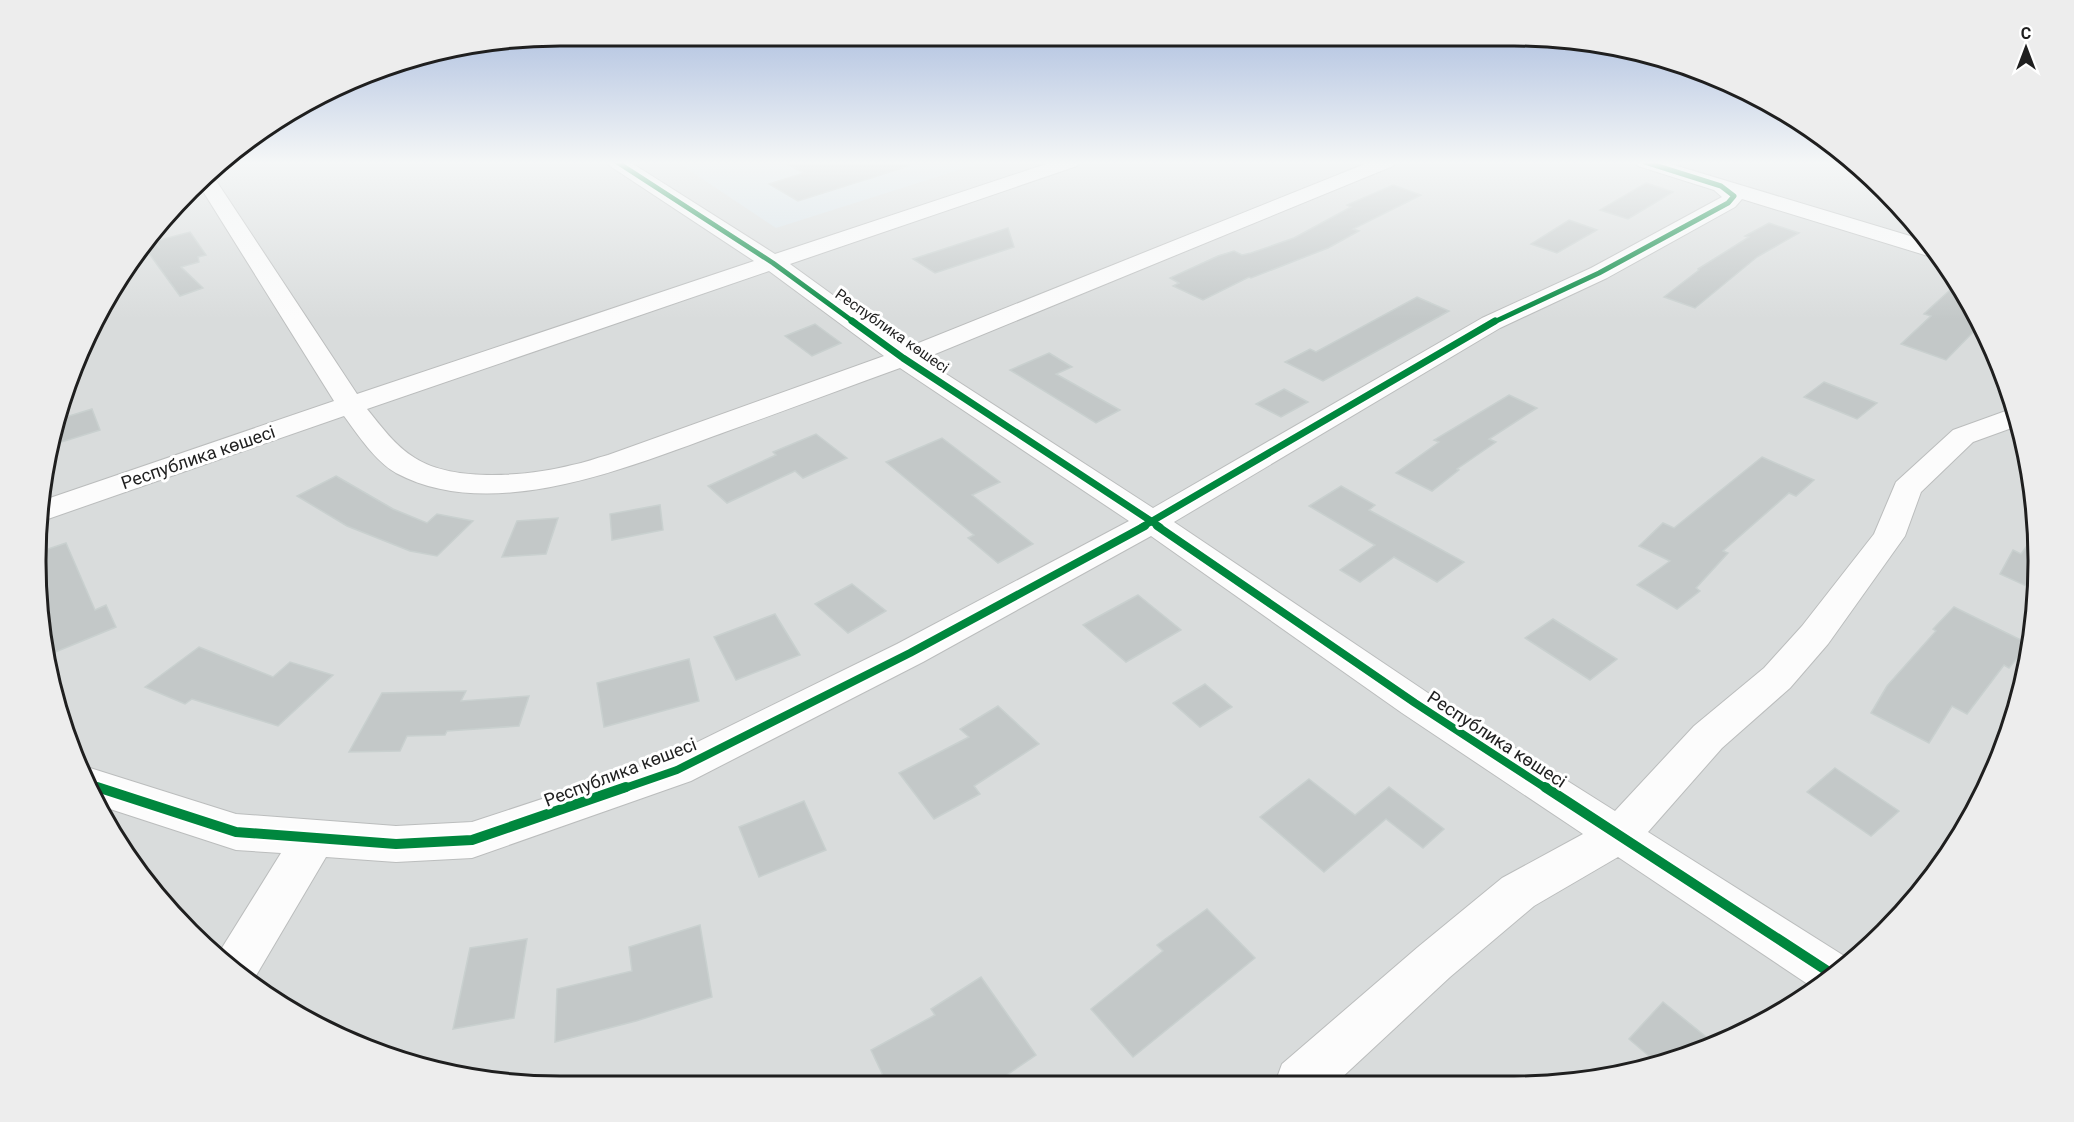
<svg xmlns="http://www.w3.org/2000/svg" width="2074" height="1122" viewBox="0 0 2074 1122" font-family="Roboto,sans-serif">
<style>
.residential{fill:#d9dcdc}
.education{fill:#d8e3e9}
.building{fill:#c3c8c8;stroke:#c9d0cf;stroke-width:1.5}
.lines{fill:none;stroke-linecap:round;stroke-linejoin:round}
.minor-casing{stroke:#bbbdbd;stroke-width:2}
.minor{fill:#fcfcfc;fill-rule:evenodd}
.cycleway-far3-casing{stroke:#fff;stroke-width:8}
.cycleway-far2-casing{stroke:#fff;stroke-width:10}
.cycleway-far1-casing{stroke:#fff;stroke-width:12}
.cycleway-casing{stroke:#fff;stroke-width:14}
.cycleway-far3{stroke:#00873e;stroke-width:5}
.cycleway-far2{stroke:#00873e;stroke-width:7}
.cycleway-far1{stroke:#00873e;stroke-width:8}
.cycleway{stroke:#00873e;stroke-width:10}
.labels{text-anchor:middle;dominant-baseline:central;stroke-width:6;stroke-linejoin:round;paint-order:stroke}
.far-street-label{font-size:15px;fill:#1f1f1f;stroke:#fff}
.street-label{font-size:18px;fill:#1f1f1f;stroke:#fff}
.rim{fill:none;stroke:#1f1f1f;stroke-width:3}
</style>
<rect width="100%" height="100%" fill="#e8eded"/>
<!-- residential -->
<path class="residential" d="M225 162H1853L1929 241 1984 328 2020 425 2037 526 2034 629 2010 729 1968 823 1907 907 1805 997 1714 1046 1581 1082 527 1085 425 1068 299 1016 167 907 76 762 37 596 54 425 124 270Z"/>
<!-- education -->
<path class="education" d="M677 162H984L776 228Z"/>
<!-- building -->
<g class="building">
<path d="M783 162H908L909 166 798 201 769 184 804 173Z"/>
<path d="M1646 183 1673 192 1628 219 1600 210Z"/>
<path d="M1393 185 1421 195 1353 229 1359 231 1328 248 1251 278 1249 277 1203 300 1173 286 1179 283 1170 278 1218 256 1234 251 1242 255 1251 253 1294 238 1351 207 1347 205Z"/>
<path d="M1569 220 1597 230 1557 253 1531 244Z"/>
<path d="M1769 223 1799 233 1757 257 1695 308 1664 297 1699 270 1698 269 1749 237 1745 236Z"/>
<path d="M1008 228 1014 247 935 273 913 259Z"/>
<path d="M190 232 206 255 198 257 199 262 181 267 203 288 180 296 145 248 153 241 160 248 156 241Z"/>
<path d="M1950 290 1962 294 1981 324 1946 360 1901 344 1931 316 1924 314Z"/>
<path d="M1417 297 1449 311 1323 381 1285 362 1310 349 1316 352Z"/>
<path d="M815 324 841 343 812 356 785 336Z"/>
<path d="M1049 353 1072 367 1056 374 1120 410 1096 423 1010 370Z"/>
<path d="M1824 382 1877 403 1857 419 1804 397Z"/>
<path d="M1284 389 1308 402 1281 417 1256 404Z"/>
<path d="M1509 395 1537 408 1489 439 1496 442 1457 469 1459 470 1432 491 1396 473 1439 442 1434 440Z"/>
<path d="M92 409 100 430 52 445 56 420Z"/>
<path d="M816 434 847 458 803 478 795 471 727 503 708 486 776 455 773 452Z"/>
<path d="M942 438 1000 482 972 495 1033 544 998 563 968 538 974 535 886 462Z"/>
<path d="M1762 457 1814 480 1796 496 1789 493 1723 551 1728 553 1696 588 1700 591 1677 609 1637 585 1670 561 1639 546 1663 523 1674 528Z"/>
<path d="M336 476 393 509 427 523 437 514 473 521 437 556 410 551 347 526 297 496Z"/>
<path d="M1341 486 1375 505 1369 510 1464 562 1437 582 1394 557 1360 582 1340 570 1375 545 1309 506Z"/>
<path d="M660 505 663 530 612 540 610 514Z"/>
<path d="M558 518 546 554 502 557 517 521Z"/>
<path d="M2037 532 2036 568 2035 590 2000 574 2013 550 2021 554Z"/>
<path d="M66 543 95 610 106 605 116 627 53 653 46 634 37 596 42 551Z"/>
<path d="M852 584 886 611 848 633 815 604Z"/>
<path d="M1138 595 1181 630 1126 662 1083 625Z"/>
<path d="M1954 607 2029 644 2009 668 2004 665 1967 714 1952 706 1929 743 1871 713 1887 686 1936 631 1933 629Z"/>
<path d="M775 614 800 655 736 680 714 637Z"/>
<path d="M1553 619 1617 659 1590 680 1525 638Z"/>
<path d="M199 647 273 677 290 662 333 675 278 726 192 699 185 704 145 687Z"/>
<path d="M689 659 699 701 604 727 597 683Z"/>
<path d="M1205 684 1232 707 1200 727 1173 703Z"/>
<path d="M466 691 461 701 529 696 519 726 447 731 445 735 407 736 400 751 349 752 382 693Z"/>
<path d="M998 706 1039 744 974 786 980 794 934 819 899 773 969 737 960 729Z"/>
<path d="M1835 768 1899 811 1871 836 1807 792Z"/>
<path d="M1309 779 1355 815 1389 787 1444 829 1423 848 1386 819 1324 872 1260 817Z"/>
<path d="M804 801 826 850 759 877 739 827Z"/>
<path d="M1207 909 1255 958 1133 1057 1091 1009 1163 951 1157 945Z"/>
<path d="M700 925 712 997 636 1021 555 1042 557 989 632 971 629 947Z"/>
<path d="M527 939 514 1018 453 1029 470 948Z"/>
<path d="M981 977 1036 1055 995 1083 887 1084 871 1050 935 1015 931 1009Z"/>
<path d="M1663 1002 1716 1045 1656 1062 1629 1039Z"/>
</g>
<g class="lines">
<defs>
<path id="minor" d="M608 162H630L775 254 1052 162H1079L1077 166 790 264 906 348 1370 162H1395L1393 166 923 359 1153 508 1482 318 1591 268 1722 197 1714 190 1638 166 1636 162H1664L1930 242 1939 257 1928 256 1742 199 1735 207 1607 278 1500 328 1174 522 1428 693 1615 811 1694 726 1764 668 1802 626 1874 534 1896 482 1953 430 2014 408 2020 425 1973 442 1921 492 1905 536 1828 644 1790 688 1722 748 1648 832 1849 959 1815 989 1618 857 1534 906 1450 977 1337 1082 1275 1083 1282 1064 1418 947 1502 878 1583 834 1402 713 1151 536 923 662 691 781 472 858 396 862 326 857 254 979 220 951 281 853 236 850 104 807 81 771 90 768 236 814 396 826 472 822 663 759 897 644 1129 521 900 368C842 389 784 411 725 432 631 466 493 525 396 473 375 461 359 436 344 416L45 520 47 499 334 401 201 188 211 177 217 182 357 394 754 261 610 166ZM769 271 884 356 608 455C596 458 584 463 572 465 529 476 454 483 415 458 395 446 381 426 367 409Z"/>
</defs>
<!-- minor casing -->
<use href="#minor" class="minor-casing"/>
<!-- minor -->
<use href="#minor" class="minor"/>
<defs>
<g id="cycleway-far3">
<path d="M617 162 773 263 855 323"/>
<path d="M1492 323 1599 273 1728 203 1734 196 1721 186 1645 162"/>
</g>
<g id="cycleway-far2">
<path d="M852 321 903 358 1160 527"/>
<path d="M1142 527 1495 321"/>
</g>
<g id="cycleway-far1">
<path d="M1157 526 1415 703 1547 789"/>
<path d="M90 784 100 789"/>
<path d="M622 789 677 770 910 653 1145 526"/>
</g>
<g id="cycleway">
<path d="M97 787 236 832 396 844 472 840 626 787"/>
<path d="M1545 787 1832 974"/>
</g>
</defs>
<!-- cycleway-far3 casing -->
<use href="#cycleway-far3" class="cycleway-far3-casing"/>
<!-- cycleway-far2 casing -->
<use href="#cycleway-far2" class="cycleway-far2-casing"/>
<!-- cycleway-far1 casing -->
<use href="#cycleway-far1" class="cycleway-far1-casing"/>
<!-- cycleway casing -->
<use href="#cycleway" class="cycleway-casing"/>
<!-- cycleway-far3 -->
<use href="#cycleway-far3" class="cycleway-far3"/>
<!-- cycleway-far2 -->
<use href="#cycleway-far2" class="cycleway-far2"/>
<!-- cycleway-far1 -->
<use href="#cycleway-far1" class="cycleway-far1"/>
<!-- cycleway -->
<use href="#cycleway" class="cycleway"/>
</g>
<!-- sky -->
<linearGradient id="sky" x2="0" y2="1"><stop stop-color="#a4b8dc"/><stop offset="0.51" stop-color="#f5f7f7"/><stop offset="1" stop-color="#f5f7f7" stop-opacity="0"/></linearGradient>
<rect width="2074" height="319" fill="url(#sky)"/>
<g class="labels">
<!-- far-street labels -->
<g class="far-street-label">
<text transform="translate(892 331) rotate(35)">Республика көшесі</text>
</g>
<!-- street labels -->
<g class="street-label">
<text transform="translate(198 457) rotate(-19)">Республика көшесі</text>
<text transform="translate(1497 739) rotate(33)">Республика көшесі</text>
<text transform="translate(620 772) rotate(-21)">Республика көшесі</text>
</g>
</g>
<!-- crop -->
<path d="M0 0H2074V1122H0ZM560 46H1514A514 514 0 0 1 2028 560V562A514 514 0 0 1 1514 1076H560A514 514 0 0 1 46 562V560A514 514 0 0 1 560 46Z" fill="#ededed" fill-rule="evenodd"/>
<path class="rim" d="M560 46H1514A514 514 0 0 1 2028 560V562A514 514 0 0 1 1514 1076H560A514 514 0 0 1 46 562V560A514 514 0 0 1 560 46Z"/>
<!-- north arrow -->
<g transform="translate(2026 48)" stroke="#ffffff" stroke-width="4.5" paint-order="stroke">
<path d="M0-4.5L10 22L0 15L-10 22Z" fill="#1f1f1f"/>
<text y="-9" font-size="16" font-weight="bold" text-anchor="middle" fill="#1f1f1f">С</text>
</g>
</svg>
